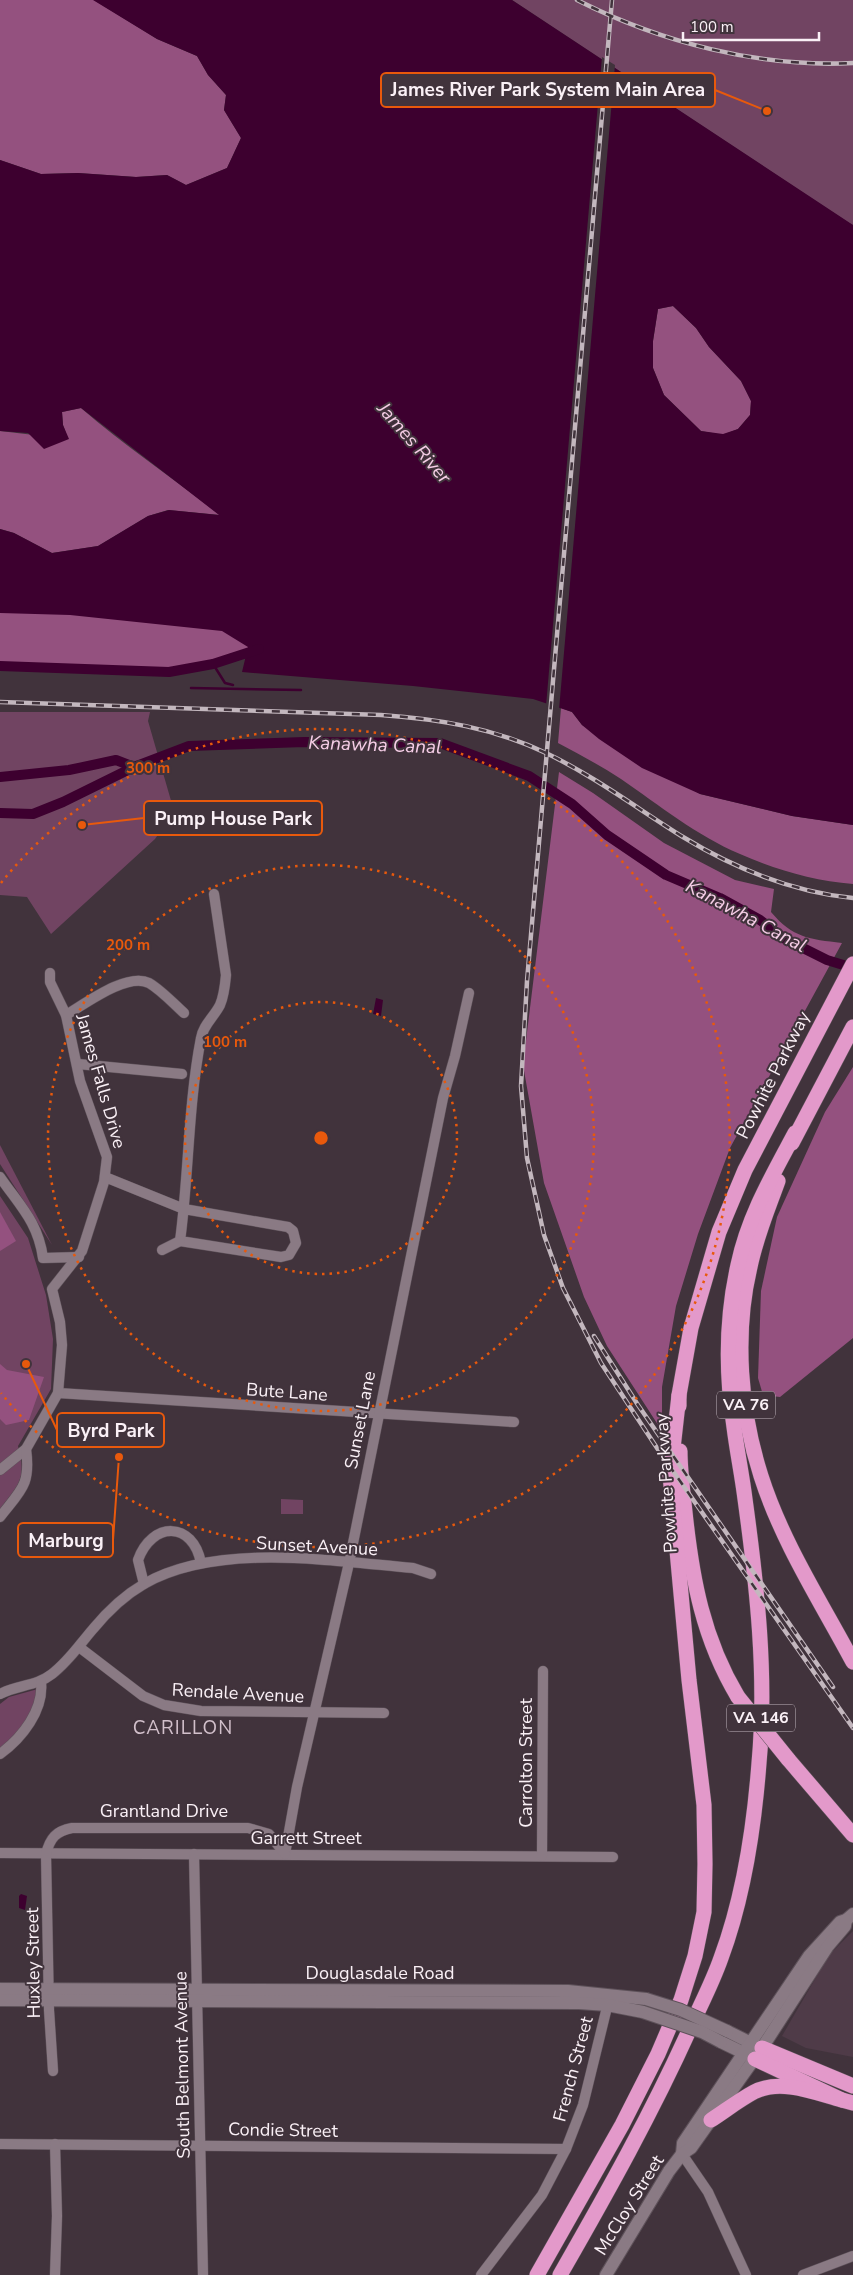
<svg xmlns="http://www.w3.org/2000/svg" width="853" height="2275" viewBox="0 0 853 2275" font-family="'Nunito Sans',sans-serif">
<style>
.built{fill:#4f3b48}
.green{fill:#714462}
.forest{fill:#94517f}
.water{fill:#3d002f;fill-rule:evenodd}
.pier{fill:#41333c}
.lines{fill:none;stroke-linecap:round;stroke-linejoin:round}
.stream{stroke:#3d002f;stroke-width:2.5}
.canal{stroke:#3d002f;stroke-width:10}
.minor-casing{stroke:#5e525a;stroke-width:11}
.tertiary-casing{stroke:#5e525a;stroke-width:14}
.motorway-casing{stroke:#5e525a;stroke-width:16}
.minor{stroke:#8a7a84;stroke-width:10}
.tertiary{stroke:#8a7a84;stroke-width:12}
.motorway{stroke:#e399ca;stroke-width:15}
.rail-casing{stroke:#c3b7be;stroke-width:4.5}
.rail{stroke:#41333c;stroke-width:2.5;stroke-dasharray:8;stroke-linecap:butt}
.tertiary-bridge-casing{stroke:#5e525a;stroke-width:14;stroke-linecap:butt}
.motorway-bridge-casing{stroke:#5e525a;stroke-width:16;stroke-linecap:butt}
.tertiary-bridge{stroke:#8a7a84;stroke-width:12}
.motorway-bridge{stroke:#e399ca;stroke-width:15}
.ring{fill:none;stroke:#e8590c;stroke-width:2.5;stroke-dasharray:2.5 5}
.labels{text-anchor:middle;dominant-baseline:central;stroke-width:4;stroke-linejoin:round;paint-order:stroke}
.shield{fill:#41333c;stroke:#c2b7be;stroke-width:1}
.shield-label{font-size:16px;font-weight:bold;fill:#faf0f6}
.street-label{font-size:18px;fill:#faf0f6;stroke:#41333c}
.water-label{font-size:19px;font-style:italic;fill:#f6cee7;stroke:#41333c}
.neighbourhood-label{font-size:19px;letter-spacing:1px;fill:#d2c0cb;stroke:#41333c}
.centre{fill:#e8590c;stroke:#41333c;stroke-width:2.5}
.ring-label{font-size:15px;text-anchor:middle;font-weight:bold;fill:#e8590c;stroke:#41333c;stroke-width:4;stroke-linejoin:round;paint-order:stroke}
.leader{fill:none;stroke:#e8590c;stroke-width:2}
.callout-dot{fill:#e8590c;stroke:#41333c;stroke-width:2}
.callout{fill:#41333c;stroke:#e8590c;stroke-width:2}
.callout-label{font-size:19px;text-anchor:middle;font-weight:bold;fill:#faf0f6}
</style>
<rect width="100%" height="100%" fill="#41333c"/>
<!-- built -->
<path class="built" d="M853 1931V2057L806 2048 782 2036 829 1955Z"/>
<!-- green -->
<g class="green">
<path d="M512 0H853V225L849 223Z"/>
<path d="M0 712H150L148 721 174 811 155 839 51 934 27 897 0 895Z"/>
<path d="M0 1145 52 1245 0 1164Z"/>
<path d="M0 1196 28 1238 46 1295 53 1339 51 1389 18 1446C27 1479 19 1484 0 1509Z"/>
<path d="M281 1499 303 1500V1514H281Z"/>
<path d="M38 1689C33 1718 20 1731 0 1750V1704L9 1697Z"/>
</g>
<!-- forest -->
<g class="forest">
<path d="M0 0H94L157 39 197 56 208 75 226 95 224 110 241 138 227 168 186 185 167 175 136 177 78 173 41 174 0 160Z"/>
<path d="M673 306 696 328 709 347 741 381 751 401 750 415 738 429 723 435 701 431 664 395 653 368V341L658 309Z"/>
<path d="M81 408C125 446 174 479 220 515L168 510 148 516 98 546 52 553 14 533 0 529V431L68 439 63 425 62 412Z"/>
<path d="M0 609 202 621 268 647 201 667 165 673 0 666Z"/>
<path d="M561 708 572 712 582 725 700 794 792 816 853 825V884C814 881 776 870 740 854 697 836 659 805 621 779 601 766 579 754 558 743Z"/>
<path d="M559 772 593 793 664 843 735 880 774 889 771 912C793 938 809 939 842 943L730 1148 698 1234 676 1306 662 1387V1431L607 1346 584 1297 544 1183 523 1065Z"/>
<path d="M853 1067V1338L780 1397 763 1395 758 1378 761 1291 777 1217 825 1112Z"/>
<path d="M0 1212 16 1241 0 1251Z"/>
<path d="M0 1364 7 1370 44 1377 29 1420 6 1425 0 1419Z"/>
</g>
<!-- water -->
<g class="water">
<path d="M93 0H512L853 225V825L792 816 700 794 642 768 599 739 582 725 572 712 533 699 413 686 242 672 248 647 222 631 70 615 0 613V529L14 533 52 553 98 546 148 516 169 510 219 515 81 408 62 412 63 425 69 439 44 449 28 433 0 431V160L41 174 78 173 136 177 167 175 186 185 227 168 241 138 224 110 226 95 208 75 197 56 157 39ZM673 306 696 328 709 347 741 381 751 401 750 415 738 429 723 434 701 431 664 395 653 368V341L658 309Z"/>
<path d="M376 998 383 1000 381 1016 373 1014Z"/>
<path d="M21 1894 27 1896 25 1910 19 1908V1896Z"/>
</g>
<!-- pier -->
<path class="pier" d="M602 57 615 65 559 710 546 706Z"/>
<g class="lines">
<!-- stream -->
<g class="stream">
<path d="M213 664 225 683 233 685"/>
<path d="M191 688 301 690"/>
</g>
<!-- canal -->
<g class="canal">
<path d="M0 666 169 672 213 664 259 649"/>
<path d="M0 777 69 770 116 760 134 767"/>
<path d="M0 813 33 814 63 802 134 767 189 746 304 742 440 743 529 776 572 804 607 835 666 875 720 898 760 920 785 939 827 960 853 968"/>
</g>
<defs>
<g id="minor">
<path d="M66 1015C85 1004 127 972 149 983 161 990 173 1003 184 1013"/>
<path d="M78 1064 182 1074"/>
<path d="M0 1177C20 1206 38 1222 43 1258L79 1257"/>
<path d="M105 1177 184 1209 288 1227 293 1231 296 1243 289 1255 281 1257 180 1241C189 1174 188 1105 201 1038 203 1025 214 1017 220 1005 224 996 225 986 226 975L214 894"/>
<path d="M162 1250 180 1241"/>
<path d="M58 1393 514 1422"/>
<path d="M0 1470 26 1449 58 1393 62 1345 60 1322 52 1289 82 1251 104 1182 107 1157 80 1081 66 1015 50 982V973"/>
<path d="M0 1517C21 1490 31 1485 26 1449"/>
<path d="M144 1584 138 1560C152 1521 193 1521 201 1563"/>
<path d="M79 1647 143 1696 164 1705 201 1711 384 1713"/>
<path d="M0 1694C17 1685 37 1686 52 1674 69 1661 80 1644 93 1629 107 1612 125 1595 144 1584 217 1542 332 1561 413 1568L431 1574"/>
<path d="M0 1754C22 1738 44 1710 41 1682"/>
<path d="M0 1853 613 1857"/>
<path d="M194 1854 203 2275"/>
<path d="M285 1854 297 1787 349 1563 443 1098 455 1056 469 993"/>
<path d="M542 1856 543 1671"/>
<path d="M53 2071 49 2010 46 1854C50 1838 56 1831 72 1828H248L269 1834 285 1854"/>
<path d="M0 2144 566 2149"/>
<path d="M682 2154 708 2192 746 2275"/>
<path d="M55 2275 57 2216 55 2144"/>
<path d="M481 2275 542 2195 566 2149 583 2105 609 1999"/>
<path d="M803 2275 853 2256"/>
</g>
<g id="tertiary">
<path d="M0 1989 568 1991 646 1999"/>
<path d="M0 2000 579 2003 607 2005 643 2012"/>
<path d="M727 2031 757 2046"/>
<path d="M721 2042 750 2056"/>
<path d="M682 2154 683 2143 809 1956 840 1922 846 1920 853 1914"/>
<path d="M606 2275 669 2171 682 2154 691 2148 762 2048 828 1946 845 1926 846 1920"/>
</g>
<g id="motorway">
<path d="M792 1143 853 1027"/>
<path d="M778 1181C768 1209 756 1237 750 1267 734 1334 740 1411 761 1476 782 1542 821 1602 853 1662"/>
<path d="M679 1406V1395L691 1328 719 1232 745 1170 853 964"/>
<path d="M680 1451C680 1471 683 1492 685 1512 692 1579 703 1639 738 1697"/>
<path d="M788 1759 853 1835"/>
<path d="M762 2048 853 2086"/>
<path d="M755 2059 842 2100 853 2103"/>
<path d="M711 2120C725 2111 739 2100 754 2092 781 2078 816 2093 842 2100"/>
<path d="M537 2275 622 2125 658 2054 681 2000 695 1956 704 1912 705 1864 704 1805 689 1680 670 1475 679 1395"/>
<path d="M560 2275C607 2193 653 2111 692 2024 702 2002 713 1981 721 1958 744 1896 754 1829 759 1763 767 1676 757 1586 745 1499 742 1475 737 1451 734 1427 726 1375 726 1318 738 1265 748 1217 772 1176 795 1133"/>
</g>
</defs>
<!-- minor casing -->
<use href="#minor" class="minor-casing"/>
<!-- tertiary casing -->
<use href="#tertiary" class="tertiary-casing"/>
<!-- motorway casing -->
<use href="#motorway" class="motorway-casing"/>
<!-- minor -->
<use href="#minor" class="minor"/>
<!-- tertiary -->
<use href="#tertiary" class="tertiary"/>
<!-- motorway -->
<use href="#motorway" class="motorway"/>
<defs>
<g id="rail">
<path d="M577 0C660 42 759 68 853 63"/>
<path d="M612 0 527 981 521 1086 527 1158 544 1235 563 1288 601 1363 659 1451 853 1728"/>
<path d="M0 702 381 715C439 719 494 728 546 753 594 776 638 809 683 837 734 868 793 892 853 898"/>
<path d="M594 1336 638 1405 833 1687"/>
</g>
</defs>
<!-- rail casing -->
<use href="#rail" class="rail-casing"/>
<!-- rail -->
<use href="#rail" class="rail"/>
<defs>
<g id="tertiary-bridge">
<path d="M646 1999 681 2010 727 2031"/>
<path d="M643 2012 702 2032 721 2042"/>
</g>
<path id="motorway-bridge" d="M738 1697 788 1759"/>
</defs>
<!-- tertiary-bridge casing -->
<use href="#tertiary-bridge" class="tertiary-bridge-casing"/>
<!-- motorway-bridge casing -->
<use href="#motorway-bridge" class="motorway-bridge-casing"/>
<!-- tertiary-bridge -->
<use href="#tertiary-bridge" class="tertiary-bridge"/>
<!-- motorway-bridge -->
<use href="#motorway-bridge" class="motorway-bridge"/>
</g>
<!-- distance rings -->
<g class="ring">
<circle cx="321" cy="1138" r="136"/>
<circle cx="321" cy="1138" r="273"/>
<path d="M1 883A409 409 0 1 1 1 1393"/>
</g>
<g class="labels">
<!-- shield labels -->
<g class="shield">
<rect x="717" y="1391.5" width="58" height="27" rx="4"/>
<rect x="727" y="1704.5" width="68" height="27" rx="4"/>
</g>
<g class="shield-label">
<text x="746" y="1405">VA 76</text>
<text x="761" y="1718">VA 146</text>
</g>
<!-- street labels -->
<g class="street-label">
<text transform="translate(773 1075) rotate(-63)">Powhite Parkway</text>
<text transform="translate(101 1081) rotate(74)">James Falls Drive</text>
<text transform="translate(287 1392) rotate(4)">Bute Lane</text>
<text transform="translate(360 1420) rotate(-79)">Sunset Lane</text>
<text transform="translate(666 1483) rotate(-94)">Powhite Parkway</text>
<text transform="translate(317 1546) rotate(3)">Sunset Avenue</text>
<text transform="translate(238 1693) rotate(3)">Rendale Avenue</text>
<text transform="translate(526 1763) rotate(-90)">Carrolton Street</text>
<text x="164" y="1811">Grantland Drive</text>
<text x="306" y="1838">Garrett Street</text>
<text transform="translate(33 1963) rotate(-91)">Huxley Street</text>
<text x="380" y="1973">Douglasdale Road</text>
<text transform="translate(182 2065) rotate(-91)">South Belmont Avenue</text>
<text transform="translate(573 2069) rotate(-75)">French Street</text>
<text transform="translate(283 2130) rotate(1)">Condie Street</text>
<text transform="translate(629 2205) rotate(-58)">McCloy Street</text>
</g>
<!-- water labels -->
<g class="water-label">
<text transform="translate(414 443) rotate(49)">James River</text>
<text transform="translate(375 745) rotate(2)">Kanawha Canal</text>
<text transform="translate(746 916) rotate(28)">Kanawha Canal</text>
</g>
<!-- neighbourhood labels -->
<g class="neighbourhood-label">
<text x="183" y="1728">CARILLON</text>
</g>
</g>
<circle cx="321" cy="1138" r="8" class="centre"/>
<g class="ring-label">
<text x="148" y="773">300 m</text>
<text x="128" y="950">200 m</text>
<text x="225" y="1047">100 m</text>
</g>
<!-- callouts -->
<path class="leader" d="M767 111L715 90M82 825L144 818M26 1364L57 1430M119 1457L113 1540"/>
<g class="callout-dot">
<circle cx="767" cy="111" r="5"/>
<circle cx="82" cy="825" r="5"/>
<circle cx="26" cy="1364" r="5"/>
<circle cx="119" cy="1457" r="5"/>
</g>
<g class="callout">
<rect x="381" y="73" width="334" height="34" rx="5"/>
<rect x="144" y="801" width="178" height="34" rx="5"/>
<rect x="57" y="1413" width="107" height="34" rx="5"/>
<rect x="18" y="1523" width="95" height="34" rx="5"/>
</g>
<g class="callout-label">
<text x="548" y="96">James River Park System Main Area</text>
<text x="233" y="825">Pump House Park</text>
<text x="111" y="1437">Byrd Park</text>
<text x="66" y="1547">Marburg</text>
</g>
<!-- scale -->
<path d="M683 32v8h136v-8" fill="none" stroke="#faf0f6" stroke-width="2.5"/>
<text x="690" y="32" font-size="15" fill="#faf0f6" stroke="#41333c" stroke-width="4" paint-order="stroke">100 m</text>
</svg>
